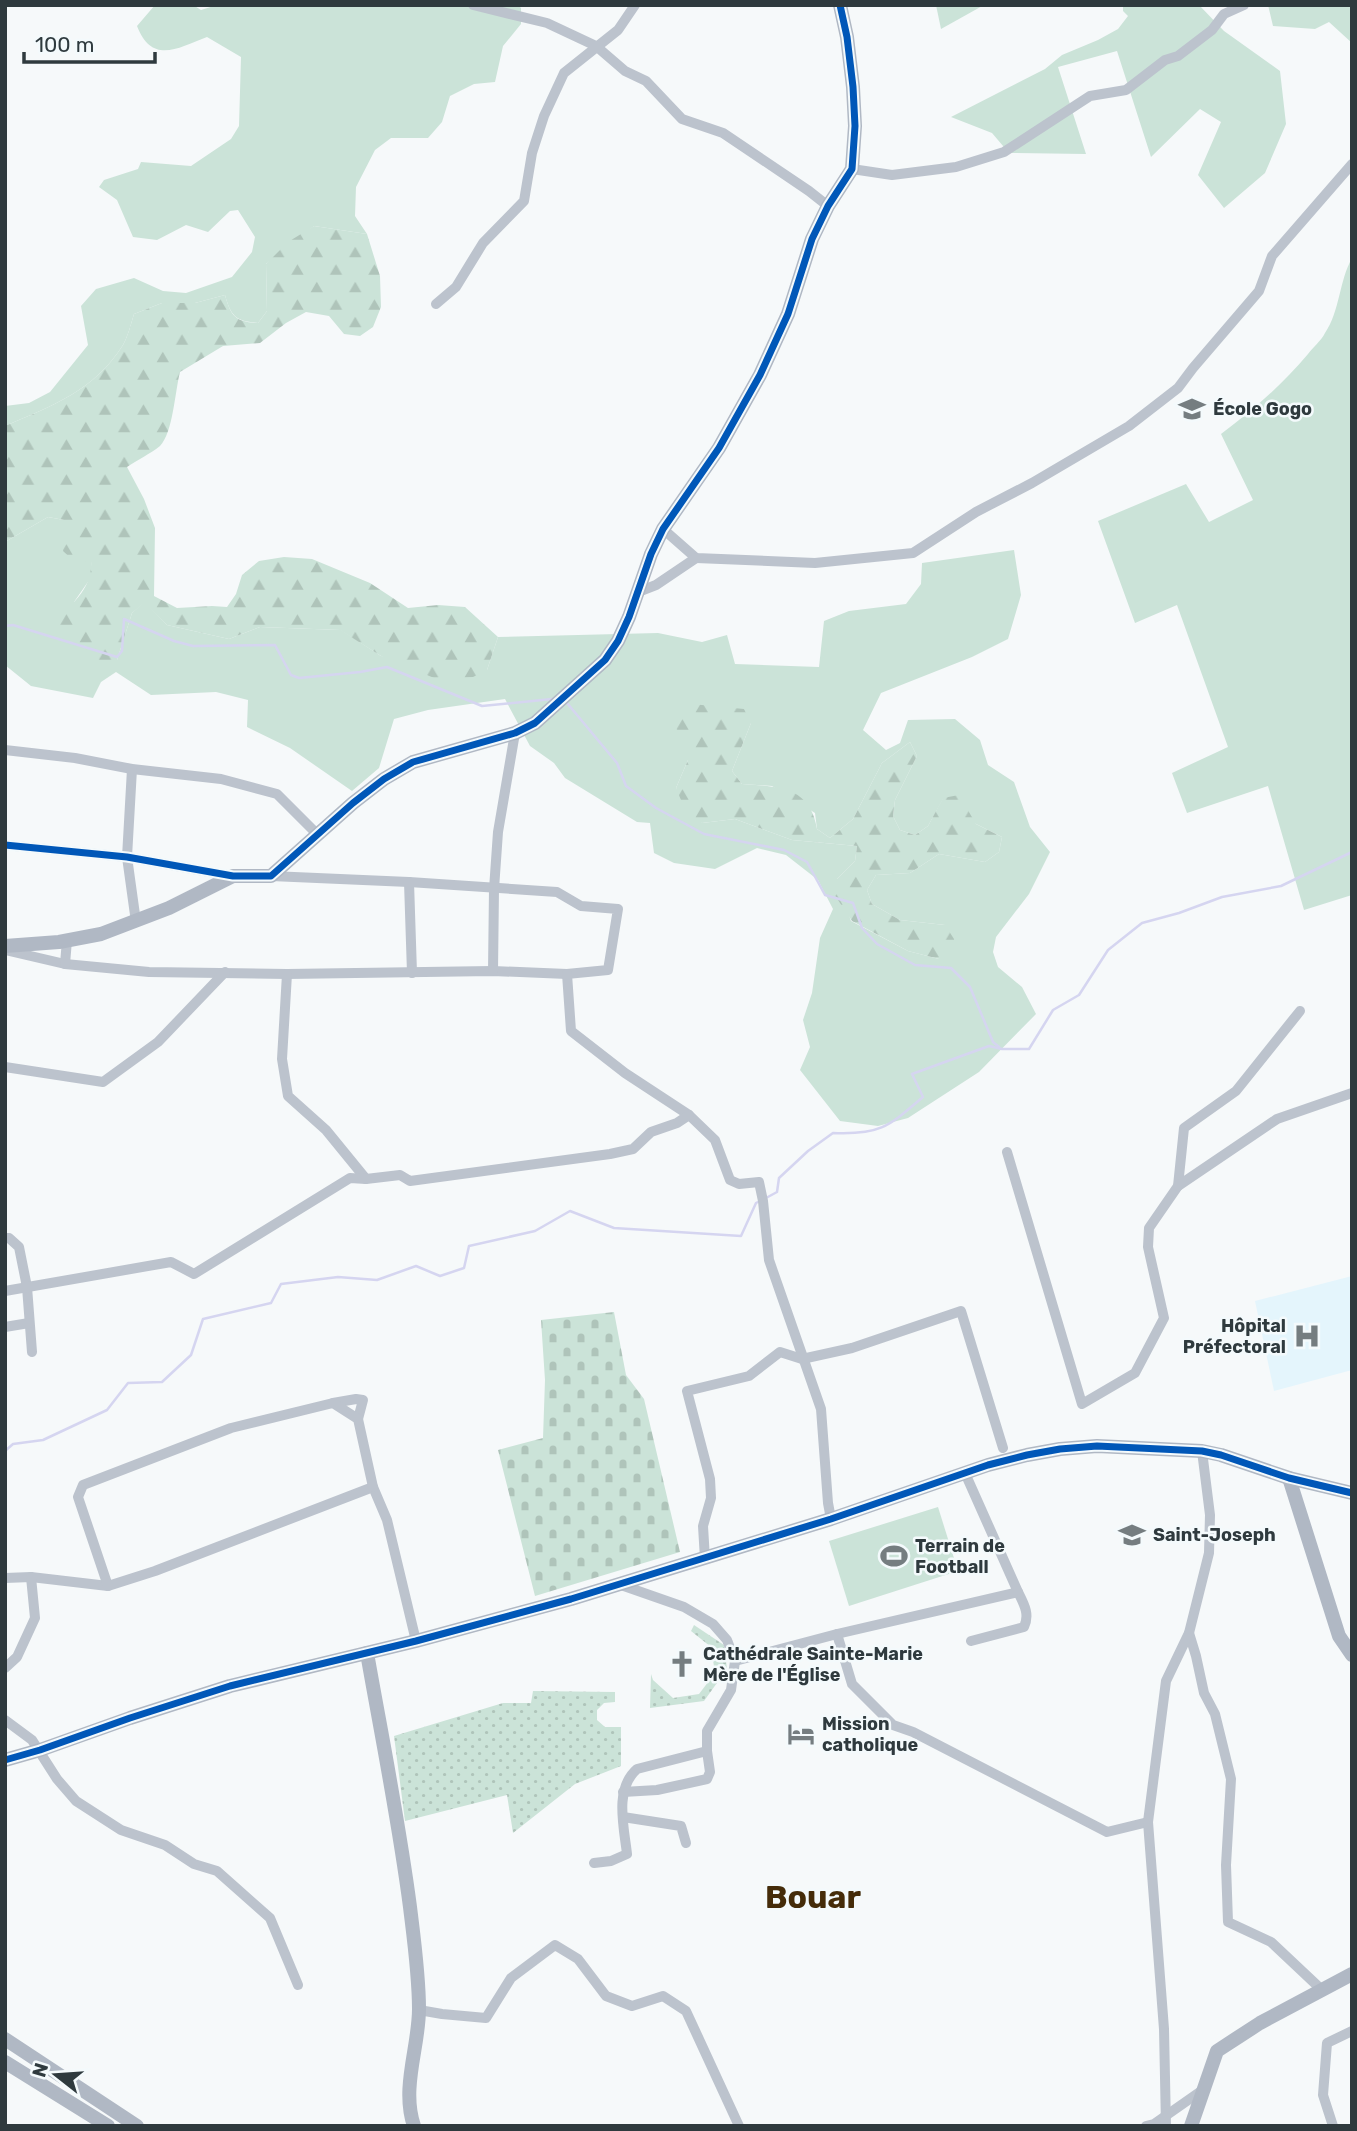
<svg xmlns="http://www.w3.org/2000/svg" width="1357" height="2131" viewBox="0 0 1357 2131" font-family="Rubik,sans-serif">
<style>
.built{fill:#e4f5fc}
.green{fill:#cbe3d8;fill-rule:evenodd}
.forest{fill:url(#forest-firs)}
.cemetery{fill:url(#cemetery-stones)}
.garden{fill:url(#garden-dots)}
.lines{fill:none;stroke-linecap:round;stroke-linejoin:round}
.stream{stroke:#d5d5f0;stroke-width:2.5}
.street{stroke:#bcc3cd;stroke-width:10}
.secondary{stroke:#b0b8c4;stroke-width:14}
.cycleway-casing{stroke:#f4fafc;stroke-width:11}
.cycleway{stroke:#0057b8;stroke-width:7}
.labels{text-anchor:middle;dominant-baseline:central;stroke-width:5;stroke-linejoin:round;paint-order:stroke}
.poi-label{font-size:18px;font-weight:bold;fill:#2f3a3e;stroke:#f4fafc;text-anchor:start}
.town-label{font-size:32px;font-weight:bold;fill:#452c0a;stroke:#f4fafc}
</style>
<defs>
<pattern id="forest-firs" width="22" height="20" patternUnits="userSpaceOnUse" patternTransform="scale(1.75)"><rect width="22" height="20" fill="#cbe3d8"/><path d="M5 1l3.5 6h-7zM16 11l3.5 6h-7z" fill="#afc4ba"/></pattern>
<pattern id="cemetery-stones" width="16" height="16" patternUnits="userSpaceOnUse" patternTransform="scale(1.75)"><rect width="16" height="16" fill="#cbe3d8"/><path d="M2 7V4a2 2 0 0 1 4 0v3zM10 15v-3a2 2 0 0 1 4 0v3z" fill="#afc4ba"/></pattern>
<pattern id="garden-dots" width="8" height="8" patternUnits="userSpaceOnUse" patternTransform="scale(1.75)"><rect width="8" height="8" fill="#cbe3d8"/><path d="M2 2h.1M6 6h.1" fill="none" stroke="#afc4ba" stroke-width="1.8" stroke-linecap="round"/></pattern>
</defs>
<rect width="100%" height="100%" fill="#f6f9fa"/>
<!-- built -->
<path class="built" d="M1352 1276V1370L1274 1391 1255 1301Z"/>
<!-- green -->
<g class="green">
<path d="M155 5H193L201 10 217 5H518L521 8V24L503 46 495 82 474 84 450 96 442 122 428 138H391L375 150 356 187 355 216 367 234 314 226 266 264 267 311 258 323C235 321 231 316 225 295L195 303H162L134 314C131 324 128 336 123 345 95 390 52 406 5 426V406L29 403 50 392 88 345 81 306 96 289 134 278 163 291 186 293 232 277 252 252 255 237 238 210 230 211 208 232 186 225 157 240 133 237 117 200 99 187 104 180 138 169 141 162 191 166 231 139 239 126 241 57 207 37C178 48 152 65 137 26Z"/>
<path d="M936 5H984L941 29Z"/>
<path d="M1123 5H1199L1224 31 1280 71 1286 124 1265 173 1224 208 1198 175 1221 122 1200 109 1151 157 1117 51 1058 67 1086 154 1009 153 992 133 951 117 1045 69 1062 55 1098 40 1118 29 1128 16 1123 11Z"/>
<path d="M1268 5H1352V43L1329 22 1315 29 1273 26Z"/>
<path d="M1352 258V895L1304 910 1268 786 1187 813 1172 773 1228 747 1177 605 1135 623 1098 521 1186 484 1209 522 1253 500 1221 434C1253 410 1282 385 1308 354 1313 347 1321 341 1325 333 1340 311 1339 281 1352 258Z"/>
<path d="M48 517 64 520 91 561 92 576 74 602 117 660 132 613 144 602 167 625 229 639 260 627 341 630 381 656 487 670 498 637 658 633 702 642 727 635 735 664 819 667 824 621 849 611 906 604 921 584 922 563 1014 550 1021 595 1008 639 972 657 881 693 863 730 886 750 900 743 908 720 955 719 980 740 988 765 1014 782 1030 827 1050 852 1029 894 996 937 993 952 998 967 1022 987 1036 1014 979 1072 908 1118 878 1126 840 1121 800 1070 810 1047 803 1020 812 993 820 938 833 909 818 880 786 855 757 848 715 869 674 863 654 853 650 823 637 822 565 778 554 763 530 746 505 699 428 710 394 719 379 768 352 791 290 748 247 727 248 700 216 692 151 695 116 672 101 682 93 698 31 686 5 665V542ZM751 723 732 771 742 784 772 786 815 813 817 829 830 838 853 819 882 763 910 742 917 756 895 800 893 816 900 830 915 835 928 826 943 799 976 824 1002 837 999 852 985 862 939 854 910 873 876 875 867 890 872 904 900 920 945 925 939 959 908 951 851 921 837 879 855 861 857 846 792 840 735 819 702 823 676 788 688 760Z"/>
<path d="M938 1507 958 1571 849 1606 829 1541Z"/>
</g>
<!-- forest -->
<g class="forest">
<path d="M314 226 367 234 380 276 381 307 373 327 360 336 344 334 329 316 306 312 286 323 260 343 223 346 180 372C175 391 173 433 160 446 150 454 137 460 127 467L144 499 155 528 154 596 177 608 212 606 227 607 236 594 242 575 259 561 284 557 312 559 370 583 408 608 438 605 465 607 498 637 487 670 473 677 439 680 381 656 340 630 260 627 229 639 167 625 144 603 132 613 117 660 101 661 61 636 52 622C71 606 93 588 91 561L75 562 63 551 64 520 48 517 5 542V426C52 406 95 390 123 345 128 336 131 324 134 314L162 303H195L225 295C231 316 235 322 258 323L267 311 266 264 288 242Z"/>
<path d="M681 703 744 709 751 723 732 771 742 784C778 787 810 786 817 829L830 838 853 819 882 763 910 742 917 756 895 800 893 816 900 830 915 835 928 826 943 798 959 795 976 824 1002 837 999 852 985 862 939 854 910 873 876 875 867 890 872 904 900 920 945 925 954 939 955 956 939 959 908 951 852 921 834 894 837 879 855 861 857 846 792 840 735 819 702 823 688 817 676 788 688 760 671 714Z"/>
</g>
<!-- cemetery -->
<path class="cemetery" d="M614 1312 626 1375 644 1399 680 1552 535 1596 498 1450 543 1438 545 1380 541 1320Z"/>
<!-- garden -->
<g class="garden">
<path d="M694 1625 724 1645 727 1669 704 1701 650 1708 651 1674 653 1680 673 1698 699 1694 715 1673 711 1647 691 1631Z"/>
<path d="M533 1691 615 1692V1702L604 1703 597 1710V1720L605 1727H621V1766L575 1784 513 1833 507 1795 405 1821 394 1736 503 1703H531Z"/>
</g>
<g class="lines">
<!-- stream -->
<g class="stream">
<path d="M5 626 13 625 117 657 122 651 124 619 174 641 193 646 275 645 291 675 299 678 360 672 387 667 482 706 552 699"/>
<path d="M567 703 617 763 626 786 656 808 704 834 784 850 807 862 825 895 853 903 862 928 877 944 915 965 951 968 970 987 993 1042 999 1047"/>
<path d="M766 1198 777 1192 779 1178 808 1151 833 1133C880 1135 888 1127 923 1097L912 1074 989 1046 1002 1049H1029L1053 1010 1079 995 1108 950 1142 923 1179 913 1222 897 1281 886 1352 852"/>
<path d="M5 1451 13 1444 43 1440 107 1410 128 1383 162 1382 191 1355 203 1319 271 1303 281 1284 338 1277 377 1280 416 1266 440 1276 464 1268 469 1246 535 1231 570 1211 614 1228 741 1236 756 1203 760 1201"/>
</g>
<!-- street -->
<g class="street">
<path d="M473 5 547 23 596 46 625 71 646 81 682 119 723 133 809 191 828 206"/>
<path d="M852 169 892 175 956 167 1004 152 1090 96 1126 90 1165 60 1178 56 1212 30 1224 14 1244 5"/>
<path d="M436 304 456 287 483 243 524 201 532 153 544 116 564 73 618 30 635 5"/>
<path d="M663 529 696 558 815 563 913 553 976 512 1032 483 1129 426 1178 388 1193 368 1259 291 1272 256 1352 164"/>
<path d="M638 592 656 585 696 558"/>
<path d="M5 750 75 758 132 769 221 779 277 794 318 835"/>
<path d="M132 769 127 857 136 922"/>
<path d="M5 845 127 857 232 876"/>
<path d="M409 882 412 973"/>
<path d="M5 950 65 964 149 972 287 974 493 971 567 974 608 970 618 909 581 906 557 892 409 882 271 876"/>
<path d="M65 964 67 940"/>
<path d="M493 971 494 889 498 832 515 733"/>
<path d="M287 974 282 1059 288 1096 326 1130 366 1179"/>
<path d="M567 974 571 1031 625 1073 689 1115 715 1140 730 1180 739 1184 759 1182 763 1201 769 1260 821 1409 828 1503 831 1519"/>
<path d="M5 1067 103 1082 158 1042 225 972"/>
<path d="M1007 1152 1082 1404 1135 1373 1164 1318 1148 1247 1149 1228 1178 1186 1184 1128 1236 1091 1300 1011"/>
<path d="M1178 1186 1277 1119 1352 1093"/>
<path d="M5 1238H9L19 1247 27 1287 32 1352"/>
<path d="M5 1291 171 1262 194 1274 350 1178 366 1179 400 1175 410 1181 610 1154 633 1149 651 1132 677 1123 689 1115"/>
<path d="M5 1327 29 1323"/>
<path d="M333 1403 356 1399 363 1400 358 1419"/>
<path d="M705 1559 703 1526 711 1498 710 1479 687 1391 749 1376 780 1352 802 1359 852 1348 961 1311 1003 1448"/>
<path d="M5 1578 31 1577 108 1586 155 1571 373 1487 387 1520 416 1641"/>
<path d="M108 1586 78 1497 83 1485 231 1428 333 1403 358 1419 373 1487"/>
<path d="M1189 1633 1196 1656 1204 1693 1215 1714 1231 1779 1226 1865 1228 1922 1271 1942 1322 1990"/>
<path d="M837 1634 852 1684 893 1725 913 1732 1107 1832 1148 1822"/>
<path d="M971 1641 1024 1627C1030 1614 1024 1604 1018 1592"/>
<path d="M735 1661 837 1634 1018 1592 965 1473"/>
<path d="M5 1668 17 1657 35 1618 31 1577"/>
<path d="M5 1720 32 1740 57 1779 76 1801 121 1830 165 1845 194 1864 217 1871 270 1918 298 1985"/>
<path d="M623 1792 657 1790 707 1779 710 1772 707 1751"/>
<path d="M623 1817 681 1826 686 1843"/>
<path d="M594 1863 611 1861 627 1854C624 1827 614 1789 637 1769L707 1751V1731L731 1690 735 1661 727 1640 713 1624 684 1607 621 1585"/>
<path d="M419 2010 442 2014 486 2018 511 1978 555 1945 578 1959 606 1996 632 2006 663 1996 686 2011 739 2126"/>
<path d="M1146 2126 1154 2124 1204 2089"/>
<path d="M1166 2126 1164 2029 1148 1822 1166 1681 1189 1633 1209 1553 1210 1515 1202 1451"/>
<path d="M1333 2126 1323 2095 1327 2043 1352 2031"/>
</g>
<!-- secondary -->
<g class="secondary">
<path d="M5 946 59 942 101 934 169 908 233 876H271L353 803 384 779 413 762 515 733 535 723 605 660 618 641 629 617 651 554 663 529 719 448 760 375 788 314 812 239 828 206 852 169 855 126 853 87 847 37 840 5"/>
<path d="M1289 1478 1339 1636 1352 1655"/>
<path d="M367 1653C382 1738 399 1822 410 1907 414 1940 419 1975 419 2009 419 2047 401 2088 414 2126"/>
<path d="M5 1760 40 1750 130 1718 230 1686 416 1641 571 1599 831 1519 988 1465 1027 1455 1060 1449 1097 1446 1202 1451 1221 1455 1289 1478 1352 1493"/>
<path d="M5 2039 137 2126"/>
<path d="M5 2062 108 2126"/>
<path d="M1191 2126 1217 2051 1260 2023 1352 1974"/>
</g>
<defs>
<g id="cycleway">
<path d="M5 845 127 857 233 876H271L353 803 384 779 413 762 515 733 535 723 605 660 618 641 629 617 651 554 663 529 719 448 760 375 788 314 812 239 828 206 852 169 855 126 853 87 847 37 840 5"/>
<path d="M5 1760 40 1750 130 1718 230 1686 416 1641 571 1599 831 1519 988 1465 1027 1455 1060 1449 1097 1446 1202 1451 1221 1455 1289 1478 1352 1493"/>
</g>
</defs>
<!-- cycleway casing -->
<use href="#cycleway" class="cycleway-casing"/>
<!-- cycleway -->
<use href="#cycleway" class="cycleway"/>
</g>
<!-- icons -->
<defs>
<symbol id="school-bare" viewBox="-9 -9 18 18"><path d="M0-5L7-2L0 1L-7-2ZM-4 1L0 2.5L4 1V4Q0 6-4 4Z" fill="#757d80" stroke="#f4fafc" stroke-width="2.5" paint-order="stroke"/></symbol>
<symbol id="hospital-bare" viewBox="-9 -9 18 18"><path d="M-5-5h3v3.5h4V-5h3V5h-3V1.5h-4V5h-3Z" fill="#757d80" stroke="#f4fafc" stroke-width="2.5" paint-order="stroke"/></symbol>
<symbol id="stadium-bare" viewBox="-9 -9 18 18"><path d="M0-5a6.5 5 0 1 0 0 10a6.5 5 0 1 0 0-10ZM-3.5-1.8h7v3.6h-7Z" fill="#757d80" stroke="#f4fafc" stroke-width="2.5" paint-order="stroke"/></symbol>
<symbol id="church-bare" viewBox="-9 -9 18 18"><path d="M-1.2-6h2.4v3.5h3.3v2.4h-3.3V6h-2.4V-.1h-3.3v-2.4h3.3Z" fill="#757d80" stroke="#f4fafc" stroke-width="2.5" paint-order="stroke"/></symbol>
<symbol id="hotel-bare" viewBox="-9 -9 18 18"><path d="M-6-4.5h1.5V1H6V5H4.5V3h-9V5H-6ZM-4 0a1.8 1.8 0 1 1 3.6 0ZM.5 0V-2.5h3Q6-2.5 6 0Z" fill="#757d80" stroke="#f4fafc" stroke-width="2.5" paint-order="stroke"/></symbol>
</defs>
<g fill-rule="evenodd">
<use href="#school-bare" x="1173" y="390" width="38" height="38"/>
<use href="#hospital-bare" x="1288" y="1317" width="38" height="38"/>
<use href="#school-bare" x="1113" y="1516" width="38" height="38"/>
<use href="#stadium-bare" x="875" y="1537" width="38" height="38"/>
<use href="#church-bare" x="663" y="1645" width="38" height="38"/>
<use href="#hotel-bare" x="782" y="1715" width="38" height="38"/>
</g>
<g class="labels">
<!-- poi labels -->
<g class="poi-label">
<text x="1213" y="409">École Gogo</text>
<text x="1286" y="1326" text-anchor="end">Hôpital<tspan x="1286" dy="21">Préfectoral</tspan></text>
<text x="1153" y="1535">Saint-Joseph</text>
<text x="915" y="1546">Terrain de<tspan x="915" dy="21">Football</tspan></text>
<text x="703" y="1654">Cathédrale Sainte-Marie<tspan x="703" dy="21">Mère de l'Église</tspan></text>
<text x="822" y="1724">Mission<tspan x="822" dy="21">catholique</tspan></text>
</g>
<!-- town labels -->
<g class="town-label">
<text x="813" y="1897">Bouar</text>
</g>
</g>
<!-- border -->
<rect width="1357" height="2131" fill="none" stroke="#2f3a3e" stroke-width="14"/>
<!-- north arrow -->
<g transform="translate(56 2075) rotate(287)" stroke="#f4fafc" stroke-width="5" paint-order="stroke">
<path d="M0-5L12 26L0 18L-12 26Z" fill="#2f3a3e"/>
<text y="-10" font-size="19" font-weight="bold" text-anchor="middle" fill="#2f3a3e">N</text>
</g>
<!-- scale -->
<path d="M24 52v10h131v-10" fill="none" stroke="#2f3a3e" stroke-width="3.5"/>
<text x="35" y="52" font-size="21" fill="#2f3a3e" stroke="#f4fafc" stroke-width="5" paint-order="stroke">100 m</text>
</svg>
